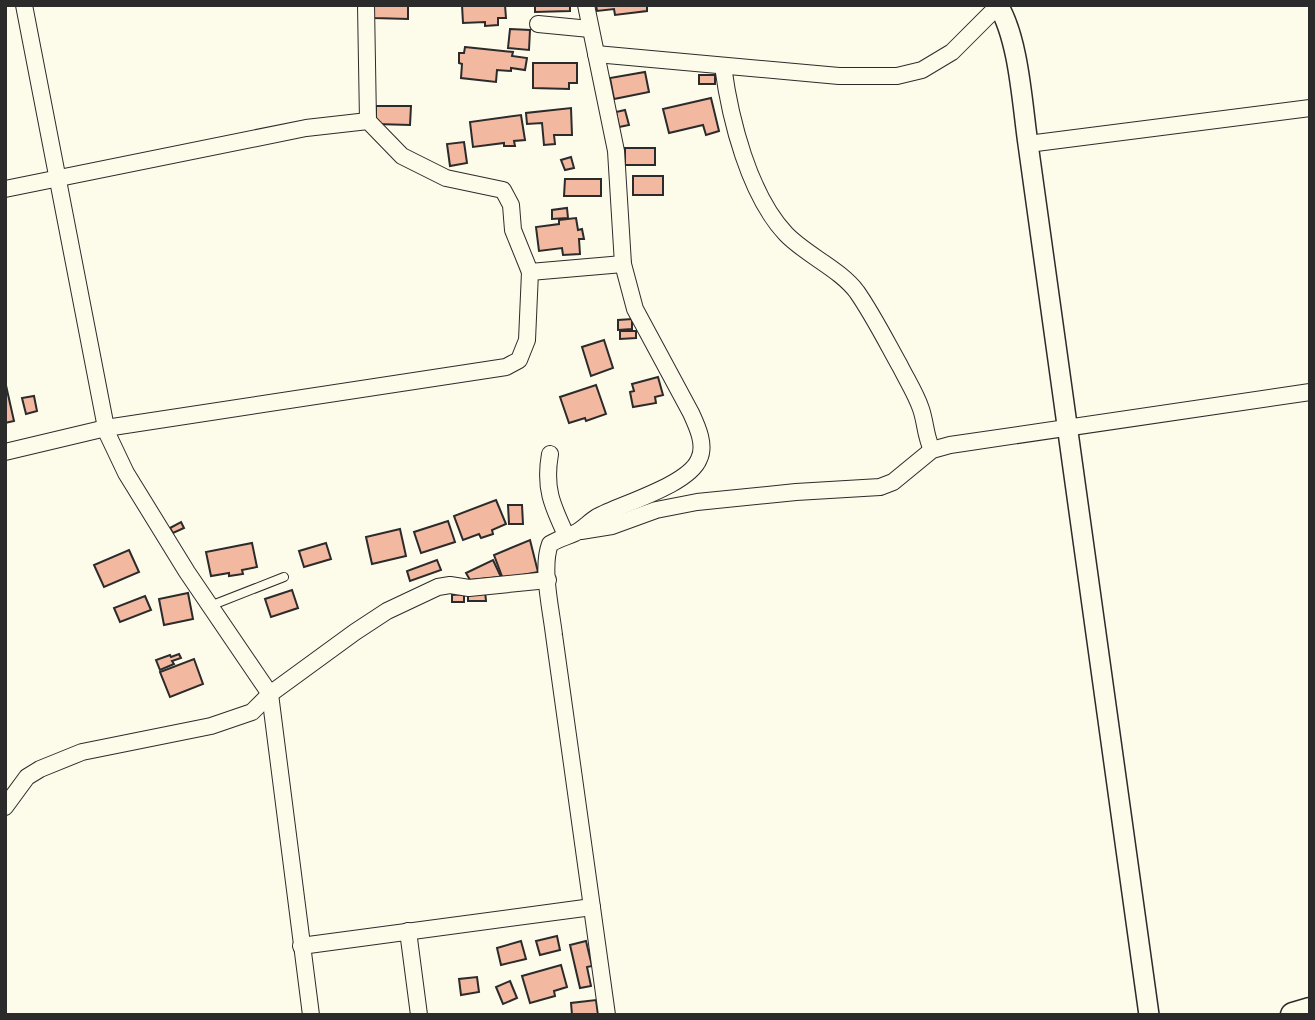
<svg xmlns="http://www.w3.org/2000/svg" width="1315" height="1020" viewBox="0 0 1315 1020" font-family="'Open Sans',sans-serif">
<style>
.building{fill:#f2b8a0;stroke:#2b2b2b;stroke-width:2}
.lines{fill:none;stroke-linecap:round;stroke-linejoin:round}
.service-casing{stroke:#2b2b2b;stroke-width:10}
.minor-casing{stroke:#2b2b2b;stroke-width:18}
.tertiary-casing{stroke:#2b2b2b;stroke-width:22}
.primary-casing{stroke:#2b2b2b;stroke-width:27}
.service{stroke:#fdfbea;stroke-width:8}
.minor{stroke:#fdfbea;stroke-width:16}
.tertiary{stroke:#fdfbea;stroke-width:19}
.primary{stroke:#fdfbea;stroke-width:24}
</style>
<rect width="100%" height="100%" fill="#fdfbea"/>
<!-- building -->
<g class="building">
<path d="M374 5H408V19L374 18Z"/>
<path d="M462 5H505L506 18H498V25L485 26V22L463 23Z"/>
<path d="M535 5H570V11L535 12Z"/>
<path d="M596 5H647V11L615 15 614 9 597 11Z"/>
<path d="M510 29 530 30 529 50 508 48Z"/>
<path d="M465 47 513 52 512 56 527 58 525 70 511 68V71L497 70 496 82 461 78 462 64 459 63V53H464Z"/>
<path d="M533 63H577V83H569V89L533 88Z"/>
<path d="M645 72 649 92 614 99 610 78Z"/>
<rect x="699" y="75" width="16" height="9"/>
<path d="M711 98 719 131 706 135 703 125 669 133 663 109Z"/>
<path d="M376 106H411L410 125 376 124Z"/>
<path d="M571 108 572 135H554L555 144 544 145 542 123 527 124 526 113Z"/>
<path d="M625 110 629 125 619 127 616 112Z"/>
<path d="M521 115 525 140 514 141 515 146H504V143L473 147 470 122Z"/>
<path d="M464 142 467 163 450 166 447 144Z"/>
<rect x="625" y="148" width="30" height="17"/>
<path d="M571 157 574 168 565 170 561 160Z"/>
<rect x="633" y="176" width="30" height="19"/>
<path d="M565 179H601V196H564Z"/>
<path d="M567 208 568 218 552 219V210Z"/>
<path d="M576 218 578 230 582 229 584 239H579L580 254 563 255 562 248 539 251 536 227 559 224V220Z"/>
<path d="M632 319V329L618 330V320Z"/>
<path d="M620 331H636V338L620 339Z"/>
<path d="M604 340 613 368 591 376 582 347Z"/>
<path d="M658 377 663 395 655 397 656 403 633 407 630 392 634 391 632 384Z"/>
<path d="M5 381 14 421 5 423Z"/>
<path d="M596 385 606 414 586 421 585 418 569 423 560 397Z"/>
<path d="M34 396 37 411 26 414 22 398Z"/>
<path d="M496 500 506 524 492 530 493 534 481 538 479 534 463 540 454 516Z"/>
<path d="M508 505H522L523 524H509Z"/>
<path d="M448 521 455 542 421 553 414 532Z"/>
<path d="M181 522 184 528 173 533 170 528Z"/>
<path d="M400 529 406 556 372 564 366 537Z"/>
<path d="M530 540 538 572 503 579 494 555Z"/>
<path d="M252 543 257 567 242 570 243 574 229 576V573L211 576 206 552Z"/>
<path d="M326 543 331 559 304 567 299 551Z"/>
<path d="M129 550 139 572 104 587 94 565Z"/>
<path d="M437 560 441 570 410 581 407 571Z"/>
<path d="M493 560 501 577 470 580 466 573Z"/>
<path d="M292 590 298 608 271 617 265 599Z"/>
<path d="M485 591 486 601H468V593Z"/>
<path d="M188 593 193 619 164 625 159 599Z"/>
<path d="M464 594V602H452V595Z"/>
<path d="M145 596 151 610 120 622 114 608Z"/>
<path d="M179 654 181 658 172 661 174 664 160 670 156 660 170 655 171 657Z"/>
<path d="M194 659 203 684 170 697 160 672Z"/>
<path d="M557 936 560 950 540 955 536 941Z"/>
<path d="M521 941 526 959 501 965 497 948Z"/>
<path d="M586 941 592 966 587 967 591 986 580 988 570 945Z"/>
<path d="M561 965 567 987 554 991 555 996 530 1003 522 976Z"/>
<path d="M477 977 479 992 461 995 459 979Z"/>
<path d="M510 981 517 998 503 1004 496 987Z"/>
<path d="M596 1000 598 1015H572L571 1003Z"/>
</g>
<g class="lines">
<defs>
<path id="service" d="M210 606 284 577"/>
<g id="minor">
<path d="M24 5 107 433 126 473 187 572 270 694 311 1015"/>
<path d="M366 5 368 121"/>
<path d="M586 5 616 151 623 264 635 309 691 413C697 426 706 445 699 459 689 485 621 504 597 517 589 522 583 529 575 533 566 537 558 539 550 544 541 568 551 609 554 635L607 1015"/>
<path d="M538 24 590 29"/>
<path d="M596 54 839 76H897L922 70 952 52 999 5"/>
<path d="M723 66C730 119 749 195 786 234 806 255 840 269 857 292 873 315 886 341 900 366 907 380 916 394 921 409 926 424 925 435 932 450"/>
<path d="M1028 144 1310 108"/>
<path d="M5 189 306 128 368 121 402 156 446 178 503 190 511 205 513 230 530 272 623 264"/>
<path d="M5 452 106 428 506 367 519 360 527 340 530 272"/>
<path d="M550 454C544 488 552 505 566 535"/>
<path d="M581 531 612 526 656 510 697 502 796 492 880 487 893 482 932 450 950 445 1310 392"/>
<path d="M5 807 27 777 40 769 82 752 211 726 252 712 270 694 355 632 387 611 438 587 450 585 469 588 548 580"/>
<path d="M408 931 419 1015"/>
<path d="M301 946 592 907"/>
</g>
<path id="tertiary" d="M998 5C1019 40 1022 103 1028 144L1149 1015"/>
<path id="primary" d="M1293 1015 1310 1010"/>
</defs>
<!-- service casing -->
<use href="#service" class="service-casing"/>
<!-- minor casing -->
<use href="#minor" class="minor-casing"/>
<!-- tertiary casing -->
<use href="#tertiary" class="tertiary-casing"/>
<!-- primary casing -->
<use href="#primary" class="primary-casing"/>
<!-- service -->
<use href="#service" class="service"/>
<!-- minor -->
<use href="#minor" class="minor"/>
<!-- tertiary -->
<use href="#tertiary" class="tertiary"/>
<!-- primary -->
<use href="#primary" class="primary"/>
</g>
<!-- border -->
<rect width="1315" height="1020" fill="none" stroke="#2b2b2b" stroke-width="14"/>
</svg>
